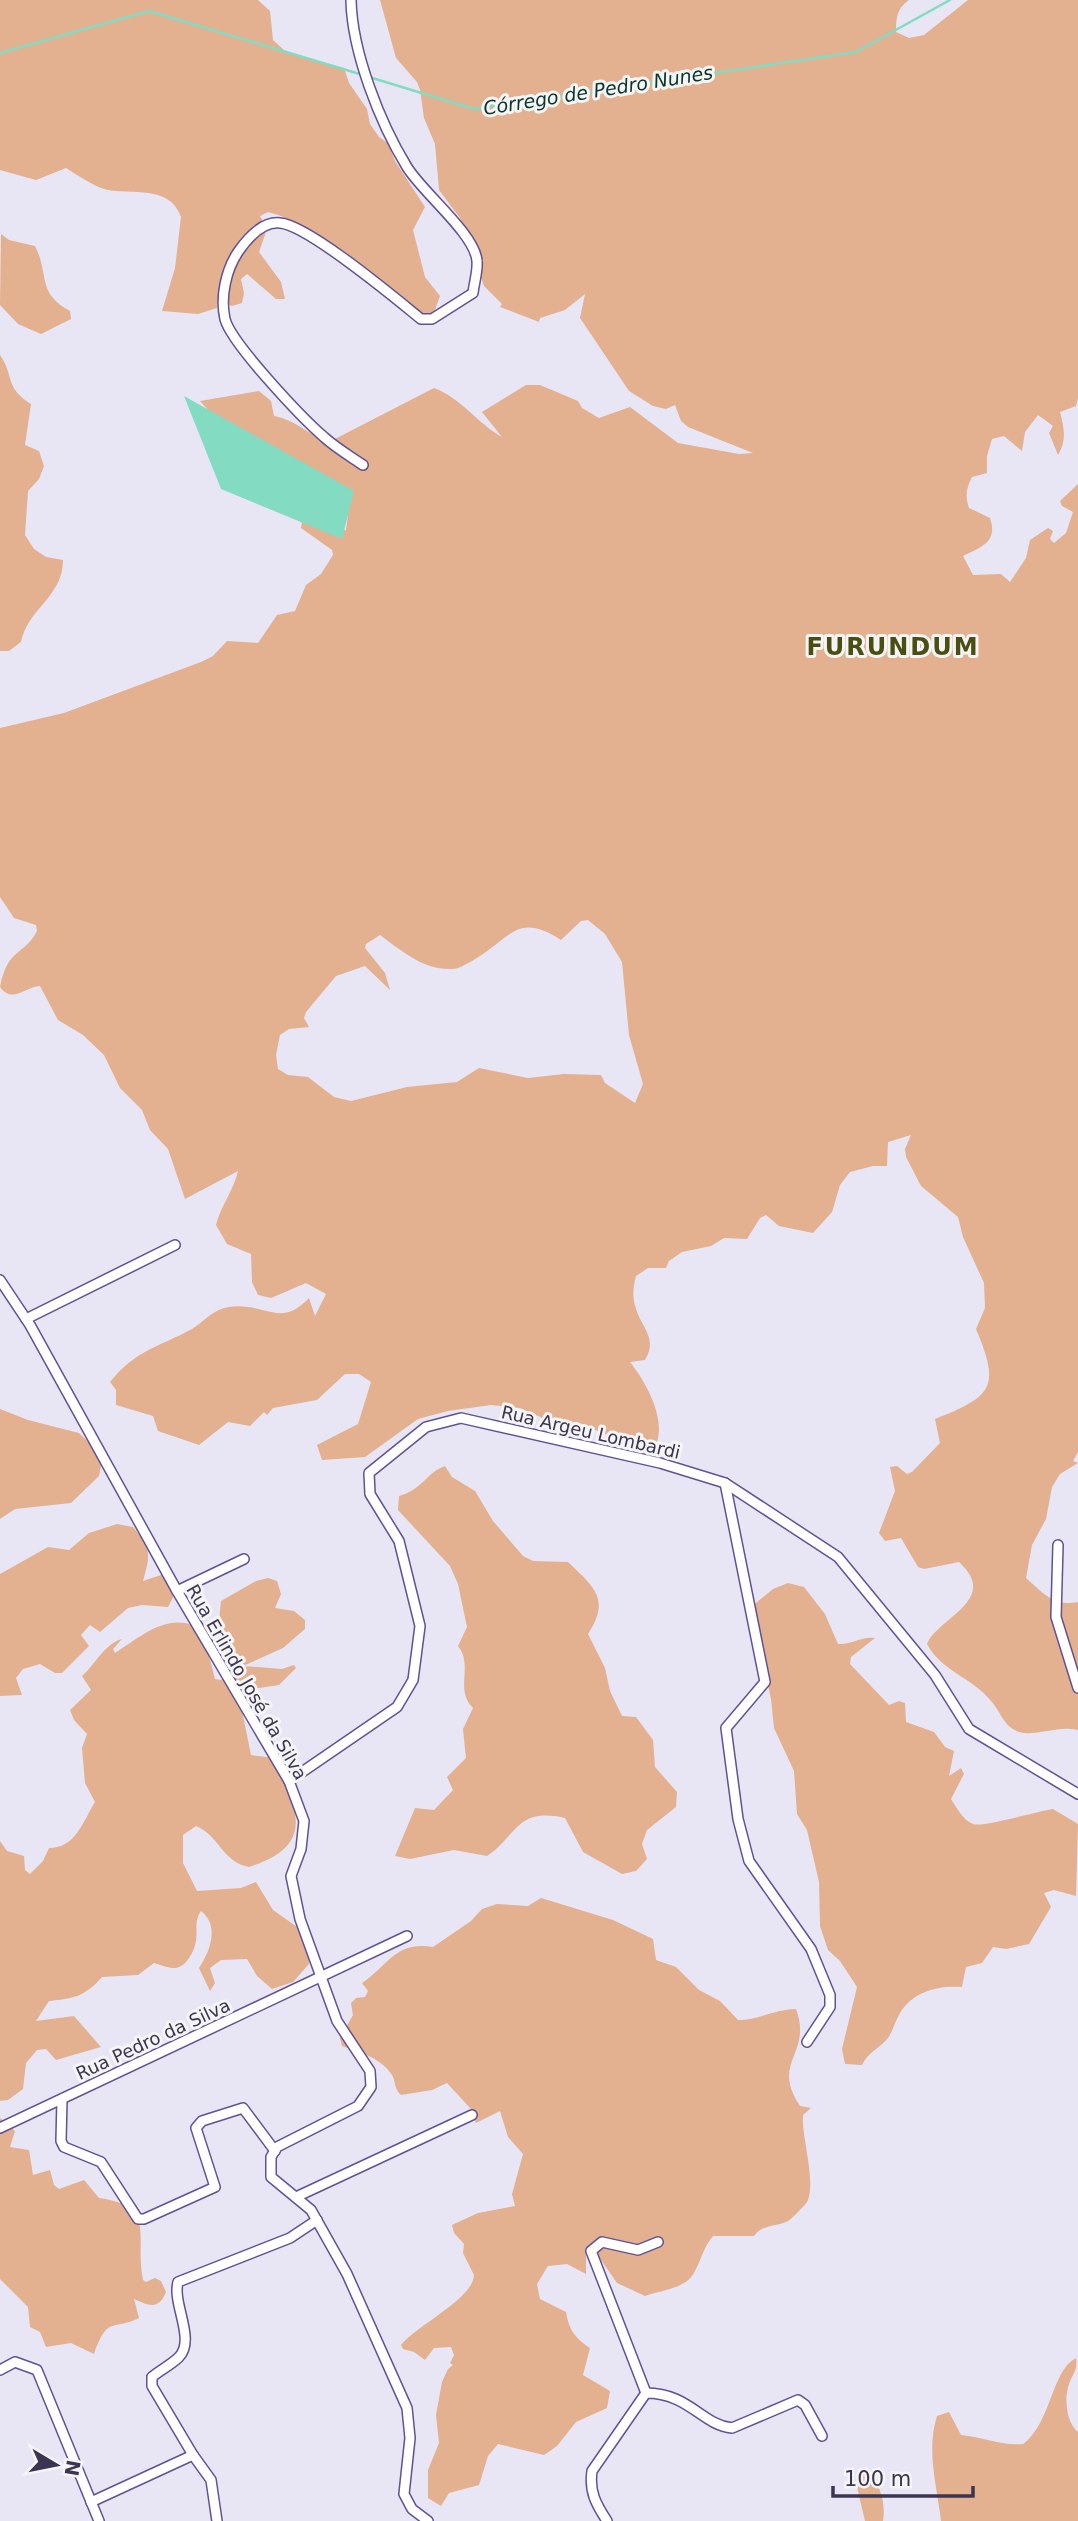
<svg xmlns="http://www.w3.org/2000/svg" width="1078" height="2521" viewBox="0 0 1078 2521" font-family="'DejaVu Sans',sans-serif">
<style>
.green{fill:#e3b090;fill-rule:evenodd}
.water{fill:#83dbc2}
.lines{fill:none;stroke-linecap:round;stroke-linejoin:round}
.stream{stroke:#83dbc2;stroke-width:2.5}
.minor-casing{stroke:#615291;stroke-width:12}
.minor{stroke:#fff;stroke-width:9}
.labels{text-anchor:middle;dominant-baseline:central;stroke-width:6;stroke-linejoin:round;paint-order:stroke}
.street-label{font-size:18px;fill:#3b3552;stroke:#f5f5f5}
.water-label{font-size:19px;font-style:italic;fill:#0a352a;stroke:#f5f5f5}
.district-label{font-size:24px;font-weight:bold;letter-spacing:2px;fill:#4a4e12;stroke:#f5f5f5}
</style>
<rect width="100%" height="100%" fill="#e8e6f5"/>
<!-- green -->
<g class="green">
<path d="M0 0H258L270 11 273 40 285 51 298 56 344 68 349 83 367 109 370 124 379 137 388 143 395 161 425 207 413 230 425 277 440 296 432 318 424 323C410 319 402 304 392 294 358 265 314 223 268 212L260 216 267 229 259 252 281 282 285 299H276L247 274 241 279 244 293 242 303 232 306 218 300 217 308 198 314 162 311 175 268 181 217C169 182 126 197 101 188 89 183 77 175 66 168L36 180 0 170Z"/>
<path d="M380 0H909C897 8 896 18 896 32L909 38 924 35 968 0H1078V398L1076 406 1060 412C1064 428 1067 440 1058 455L1049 433 1053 426 1038 415 1025 432 1022 451 1004 436 992 439 987 456V473L972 477C966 489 965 496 969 508L990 518C998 542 982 547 963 556L973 575 1001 574 1010 582 1026 558 1030 540 1048 528 1053 531 1050 539 1054 543 1066 533 1073 512 1062 506 1060 501 1078 484V1452L1073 1461 1078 1463 1060 1474 1052 1487 1046 1519 1032 1545 1026 1578C1043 1593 1054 1607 1078 1602V1730C1057 1725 1036 1737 1019 1732 1003 1726 1001 1712 991 1701 972 1677 942 1672 927 1644 937 1618 1001 1600 959 1562L924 1569 918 1567 901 1538 885 1541 879 1533 895 1491 890 1467 897 1466 907 1474 912 1472 940 1443 935 1419C992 1396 1001 1388 976 1329L985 1308 984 1283 963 1237 958 1217 921 1186 906 1157 905 1149 911 1135 888 1142 887 1166H873L850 1172 840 1185 832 1212 813 1233 779 1226 766 1215 760 1218 747 1239 724 1238 711 1246 682 1252 669 1261 666 1268H648L636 1276C633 1288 632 1297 636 1309 642 1328 658 1339 645 1360L630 1362C646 1382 668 1421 655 1447L640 1449 593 1429 545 1419 520 1408 491 1405 448 1411 418 1419 365 1457 322 1460 317 1445 358 1424 371 1382 359 1374H345L317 1400 273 1408 267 1415 264 1412 250 1426 228 1422 199 1445 158 1431 153 1416 116 1405V1390L110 1382C137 1349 157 1348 192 1329 205 1321 213 1309 229 1307 265 1302 280 1329 309 1298L315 1316 326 1294 306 1283 271 1298 258 1295 252 1282 251 1254 227 1244 216 1225C221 1205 233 1192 238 1171L185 1199 168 1149 150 1130 142 1110 120 1088 104 1055 83 1035 58 1020 40 986C25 987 12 1004 0 987 8 947 23 957 37 931L36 925 14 918 0 897V728L64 713 201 662 213 656 227 641 258 643 277 615 295 611 306 585 321 574 333 555 332 550 301 528 303 516 340 531 346 530 349 507 209 411 200 401 259 391 271 401 274 416C297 420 309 437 331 441L434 388C461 398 477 423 502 437L482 412 526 385H540L578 401 582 408 599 418 630 407 678 443 739 454 753 453 688 427 681 421 675 405 666 409 653 406 629 391 580 318 585 294 565 310 540 318 539 322 500 307 502 304 484 286 460 218 439 190 435 144 424 118 420 90 417 82 396 58ZM588 920 605 934 622 962 629 1035 643 1084 635 1103 605 1083 601 1075 564 1074 528 1078 479 1068 457 1082 407 1087 351 1101 334 1097 308 1077 288 1075 278 1069 276 1055 280 1035 289 1029 309 1027 304 1018 306 1012 336 976 365 966 390 990 385 973 365 948 366 944 380 935C402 951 423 970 452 969 459 969 466 964 472 961 511 939 516 911 561 940L581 921Z"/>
<path d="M1 234 9 240 35 246C50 276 36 292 70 311L71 319 41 334 18 324 0 305Z"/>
<path d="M0 355C15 377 4 387 31 404L25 445 39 451 44 466 39 479 28 491 25 535 34 549 46 557 63 560C63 597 28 608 21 642L9 651H0Z"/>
<path d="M0 1409 28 1420 79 1433 103 1456 99 1476 71 1503 15 1509 0 1519Z"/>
<path d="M445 1466 452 1477 475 1491 493 1521 523 1556 533 1561 568 1562C594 1587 611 1599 588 1634L605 1668 610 1691 622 1716 636 1717 653 1740 655 1767 677 1792 676 1807 647 1830 642 1844 647 1859 636 1871 622 1874 583 1852 565 1818C516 1807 518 1835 487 1856L454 1850 410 1859 395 1856 415 1808 434 1810 453 1790 447 1777 466 1758 463 1729 473 1708C454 1689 474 1666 458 1646L467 1627 458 1584 450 1566 398 1510 399 1496C422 1490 426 1473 445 1466Z"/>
<path d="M117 1524 133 1527C151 1548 151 1554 143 1581L161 1575 178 1588 168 1607 142 1605 128 1608 100 1632 90 1625 81 1635 89 1646 62 1673H55L40 1664 23 1669 16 1678 22 1695 0 1696V1574L48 1547 69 1550 89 1533Z"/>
<path d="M268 1578 277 1581 281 1594 275 1608 294 1611 305 1620V1629L283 1648 243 1666 282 1669 294 1665 296 1668 279 1685 246 1690 240 1701 251 1755 275 1758C297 1810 317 1845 249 1867 222 1862 219 1835 196 1826L183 1835V1863L197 1891 241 1888 256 1882 273 1910 300 1929 309 1951V1964L293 1982 272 1989 257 1976 247 1959 221 1960 210 1968 215 1983 210 1991 199 1968C210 1951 220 1926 201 1911 191 1925 203 1937 189 1958 179 1973 170 1968 154 1963L138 1975 102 1977C84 1997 75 1998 49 2001L36 2021 74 2016 101 2047 56 2060 46 2049 37 2050 26 2063 23 2089 8 2100 0 2101V1841L7 1851 24 1856 25 1870 30 1874 43 1861 49 1848C76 1848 83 1821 95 1802L85 1783 82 1748 87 1734 74 1720 70 1710 91 1690 82 1676C96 1664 104 1644 122 1639L113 1649 115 1653C139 1638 164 1615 192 1625L208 1652 215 1679 221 1680 224 1676 218 1632 221 1601 256 1581Z"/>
<path d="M788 1583 804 1587 825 1614 838 1644C852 1645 861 1636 875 1638L851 1657 850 1664 889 1705 899 1701 905 1703 906 1722 934 1732 945 1747 954 1751 949 1776 961 1768 964 1774 951 1799C957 1808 963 1820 973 1824 982 1828 1038 1811 1053 1809L1078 1824 1076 1896 1054 1890 1044 1893 1051 1907 1029 1944 1006 1949 993 1947 982 1963 966 1967 962 1987C939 1985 913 1991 900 2013 895 2021 893 2031 888 2038 879 2049 868 2052 862 2065L845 2064 842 2049 857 1987 840 1961 828 1950 820 1926 819 1882 807 1830 797 1814 794 1771 774 1728 771 1699 751 1607 773 1589Z"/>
<path d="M541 1898 613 1920 653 1939 656 1960 676 1967 699 1990 720 2001 738 2020C759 2020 776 2009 796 2009 813 2055 770 2061 800 2106L811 2108 803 2115C801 2137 817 2182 807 2202 804 2206 796 2214 792 2218 782 2228 764 2222 754 2236H713C703 2248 702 2258 695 2271 687 2289 661 2290 645 2296L617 2283 599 2257 586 2254V2274L567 2264 548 2266 537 2284 540 2299 566 2312C569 2330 575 2338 590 2348L583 2375 610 2391 607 2408 576 2422 557 2446 544 2455 498 2444 488 2456 479 2485 449 2493 441 2506 428 2498V2470L439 2443 436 2415 442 2382 448 2369 453 2365 450 2363 454 2355 451 2347 434 2348 425 2360 414 2352 403 2349 401 2345C417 2325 473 2299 474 2275L463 2253 464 2244 454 2233 452 2225 478 2213 515 2206 512 2194 523 2154 508 2137 500 2111 476 2123 471 2109 447 2083 432 2090 401 2095C394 2089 396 2082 392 2075 381 2058 360 2052 342 2046L340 2038 353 2015 351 2003 356 1998 365 1997 368 1991 362 1983C389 1965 395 1941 433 1947L471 1921 482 1909 497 1904 528 1906Z"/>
<path d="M0 2118 15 2131 10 2147 29 2150 33 2175 50 2170 54 2185 59 2189 84 2180 99 2198C158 2206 134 2236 143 2280L146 2282 155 2278 161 2281 166 2292C159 2310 149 2306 134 2299L139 2318C112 2331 108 2315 94 2354L71 2343 46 2347 40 2332 30 2327 28 2307 0 2279Z"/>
<path d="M1076 2358C1078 2370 1073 2373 1069 2384 1064 2398 1066 2422 1078 2432V2521H941C937 2486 926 2451 937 2416L949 2412 961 2435C983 2437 1001 2446 1023 2444 1051 2424 1051 2371 1076 2358Z"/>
<path d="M862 2471C880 2477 886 2504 883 2521H865L856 2483Z"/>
</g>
<!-- water -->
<path class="water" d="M184 396 354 491 342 539 221 489Z"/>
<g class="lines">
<!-- stream -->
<g class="stream">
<path d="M0 53 149 11 363 75"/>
<path d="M369 77 474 109 856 52 950 0"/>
</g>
<defs>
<g id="minor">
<path d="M351 0C352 52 380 123 407 167 422 192 475 234 477 261 478 271 474 283 473 293L432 319H421C395 298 308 225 280 223 262 221 247 239 238 252 226 270 220 297 225 319 231 343 302 418 324 437 336 448 350 456 363 465"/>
<path d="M0 1280 30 1325 177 1591 289 1781 304 1821 301 1849 291 1876 300 1919 337 2021 370 2071 371 2087 358 2106 277 2147 271 2157V2177L311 2210 347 2274 407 2408 410 2438 404 2494 412 2509 428 2521"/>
<path d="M26 1319 175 1245"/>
<path d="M725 1483 765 1682 726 1728 738 1819 749 1861 811 1949 830 1995V2007L807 2042"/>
<path d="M1058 1545 1056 1617 1078 1688"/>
<path d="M177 1591 244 1559"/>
<path d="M289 1781 397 1707 413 1680 420 1626 399 1541 370 1494 369 1473 426 1427 461 1418 660 1463 725 1483 838 1557 935 1675 969 1729 1078 1794"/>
<path d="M62 2099 61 2141 64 2147 101 2162 138 2219H144L215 2187 196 2128 202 2121 243 2108 275 2151"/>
<path d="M0 2128 407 1936"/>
<path d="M296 2197 472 2115"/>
<path d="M0 2370 15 2362 37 2370 99 2521"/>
<path d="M646 2393 591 2251 602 2242 638 2250 658 2242"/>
<path d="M193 2455 152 2386V2377C160 2370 171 2365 179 2357 196 2339 172 2304 178 2282L290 2238 317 2220"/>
<path d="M91 2502 193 2455 211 2480 217 2521"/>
<path d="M607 2521C596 2504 589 2492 592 2471L646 2393C689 2393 702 2425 732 2428L798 2400 805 2405 822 2436"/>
</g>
</defs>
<!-- minor casing -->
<use href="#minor" class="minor-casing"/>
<!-- minor -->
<use href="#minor" class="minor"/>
</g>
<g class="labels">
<!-- street labels -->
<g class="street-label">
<text transform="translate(591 1432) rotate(13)">Rua Argeu Lombardi</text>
<text transform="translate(247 1682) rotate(60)">Rua Erlindo José da Silva</text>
<text transform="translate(153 2039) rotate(-25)">Rua Pedro da Silva</text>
</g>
<!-- water labels -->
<g class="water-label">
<text transform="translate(598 90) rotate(-9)">Córrego de Pedro Nunes</text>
</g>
<!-- district labels -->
<g class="district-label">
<text x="893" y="647">FURUNDUM</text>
</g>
</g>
<!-- north arrow -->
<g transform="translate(56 2465) rotate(100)" stroke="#f5f5f5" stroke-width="5" paint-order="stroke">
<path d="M0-5L12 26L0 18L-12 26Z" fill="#3b3552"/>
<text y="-10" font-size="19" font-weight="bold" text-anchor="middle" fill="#3b3552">N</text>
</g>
<!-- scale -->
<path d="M833 2486v10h140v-10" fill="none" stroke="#3b3552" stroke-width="3.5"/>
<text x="844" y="2486" font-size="21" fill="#3b3552" stroke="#f5f5f5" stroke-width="5" paint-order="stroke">100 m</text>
</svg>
